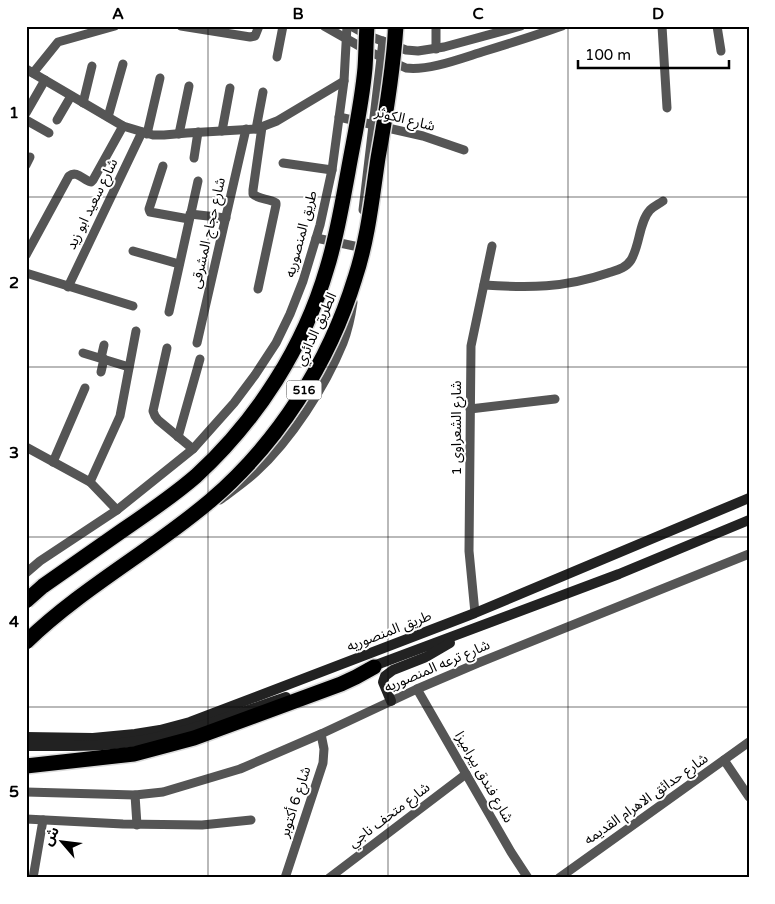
<svg xmlns="http://www.w3.org/2000/svg" width="775" height="904" viewBox="0 0 775 904" font-family="'Varela Round','Noto Sans Arabic',sans-serif">
<style>
.lines{fill:none;stroke-linecap:round;stroke-linejoin:round}
.motorway-casing{stroke:#dbdbdb;stroke-width:18}
.minor{stroke:#555;stroke-width:9}
.secondary{stroke:#222;stroke-width:10}
.motorway{stroke:#000;stroke-width:15}
.motorway-bridge-casing{stroke:#dbdbdb;stroke-width:18;stroke-linecap:butt}
.motorway-bridge{stroke:#000;stroke-width:15}
.grid{fill:none;stroke:#000;stroke-width:1;stroke-opacity:0.55}
.labels{text-anchor:middle;dominant-baseline:central;stroke-width:4;stroke-linejoin:round;paint-order:stroke}
.shield{fill:#fff;stroke:#4c4c4c;stroke-width:1}
.shield-label{font-size:12px;font-weight:bold;fill:#000}
.street-label{font-size:14px;fill:#000;stroke:#fff}
.neatline{fill:none;stroke:#000;stroke-width:2}
.grid-label{font-size:16px;text-anchor:middle;font-weight:bold;fill:#000}
</style>
<rect width="100%" height="100%" fill="#fff"/>
<g class="lines">
<defs>
<path id="motorway" d="M26 766 134 754 194 738 341 684 356 677 374 667"/>
</defs>
<!-- motorway casing -->
<use href="#motorway" class="motorway-casing"/>
<!-- minor -->
<g class="minor">
<path d="M181 26 250 37 255 36 259 26"/>
<path d="M324 26 368 51 406 68C429 71 462 58 485 51 511 43 537 35 562 26"/>
<path d="M351 26 369 36 406 50 418 51 444 47 521 26"/>
<path d="M662 26 667 108"/>
<path d="M717 26 721 51"/>
<path d="M436 49V26"/>
<path d="M277 57 283 26"/>
<path d="M26 69 123 126 153 135H164L187 133 256 129 277 121 344 81"/>
<path d="M33 73 58 42 115 26"/>
<path d="M83 103 92 66"/>
<path d="M26 113 45 80"/>
<path d="M108 117 123 64"/>
<path d="M339 117 423 136 464 150"/>
<path d="M26 120 49 133"/>
<path d="M57 120 71 96"/>
<path d="M256 129 263 92"/>
<path d="M222 131 230 88"/>
<path d="M147 134 160 78"/>
<path d="M179 134 189 86"/>
<path d="M194 158 198 132"/>
<path d="M283 163 332 170"/>
<path d="M26 165 30 157"/>
<path d="M163 166 149 209 150 212 189 219"/>
<path d="M363 210 383 41"/>
<path d="M190 214 226 218"/>
<path d="M316 238 359 247"/>
<path d="M133 251 179 264"/>
<path d="M26 255 69 176C77 170 83 180 91 182L93 180 123 126"/>
<path d="M26 273 133 306"/>
<path d="M484 285C529 288 564 288 608 273 617 270 626 268 631 260 640 245 639 222 650 210 654 206 659 204 663 201"/>
<path d="M68 287 142 132"/>
<path d="M258 289 276 205V203C269 198 259 200 253 194V190L262 127"/>
<path d="M169 312 198 181"/>
<path d="M197 343 246 129"/>
<path d="M167 348 153 411 155 416 158 420 193 449"/>
<path d="M83 353 129 367"/>
<path d="M101 358 104 345"/>
<path d="M101 372 104 359"/>
<path d="M470 409 555 399"/>
<path d="M178 437 200 359"/>
<path d="M26 447 90 482 117 510"/>
<path d="M53 462 85 388"/>
<path d="M90 482 120 416 136 331"/>
<path d="M220 500C232 491 245 482 256 472 291 440 325 387 343 343 348 330 351 316 353 302"/>
<path d="M26 573 40 561 117 510 193 449 234 403 255 375 276 343 290 314 303 281 320 225 332 170 344 81 347 26"/>
<path d="M475 613 469 551 471 346 492 246"/>
<path d="M417 689 511 852 528 878"/>
<path d="M724 760 749 797"/>
<path d="M26 792 135 795 163 792 240 769 321 734 417 689 478 663 749 554"/>
<path d="M135 795 137 825"/>
<path d="M26 819 123 824 202 825 251 820"/>
<path d="M33 878 43 820"/>
<path d="M285 878 323 763 324 749 321 734"/>
<path d="M329 878 466 774"/>
<path d="M559 878 749 742"/>
</g>
<!-- secondary -->
<g class="secondary">
<path d="M368 668 619 574 749 520"/>
<path d="M391 701 383 682 385 676 393 670 426 657 450 643"/>
<path d="M26 737 93 738 135 734 160 730 190 722 475 613 749 498"/>
<path d="M26 746C65 746 106 747 144 740 193 731 239 713 286 697"/>
</g>
<!-- motorway -->
<use href="#motorway" class="motorway"/>
<defs>
<g id="motorway-bridge">
<path d="M26 601 43 586C70 567 97 548 123 530 148 513 173 496 196 476 257 420 304 347 327 268 337 236 342 204 348 172 354 138 362 103 365 68 366 54 366 40 367 26"/>
<path d="M26 642C82 588 151 551 210 501 278 443 329 363 355 278 368 239 372 198 378 158 386 114 393 71 396 26"/>
</g>
</defs>
<!-- motorway-bridge casing -->
<use href="#motorway-bridge" class="motorway-bridge-casing"/>
<!-- motorway-bridge -->
<use href="#motorway-bridge" class="motorway-bridge"/>
</g>
<!-- grid -->
<path class="grid" d="M208 26V878M388 26V878M568 26V878M26 197H749M26 367H749M26 537H749M26 707H749"/>
<g class="labels">
<!-- shield labels -->
<rect class="shield" x="286.5" y="380.5" width="35" height="19" rx="4"/>
<g class="shield-label">
<text x="304" y="390">516</text>
</g>
<!-- street labels -->
<g class="street-label">
<text transform="translate(405 119) rotate(14)">شارع الكوثر</text>
<text transform="translate(92 204) rotate(-64)">شارع سعيد ابو زيد</text>
<text transform="translate(208 233) rotate(-77)">شارع حجاج المشرقى</text>
<text transform="translate(301 234) rotate(-75)">طريق المنصوريه</text>
<text transform="translate(316 329) rotate(-65)">الطريق الدائري</text>
<text transform="translate(456 428) rotate(-90)">شارع الشعراوى 1</text>
<text transform="translate(389 631) rotate(-21)">طريق المنصوريه</text>
<text transform="translate(437 666) rotate(-23)">شارع ترعه المنصوريه</text>
<text transform="translate(484 777) rotate(60)">شارع فندق بيراميزا</text>
<text transform="translate(646 799) rotate(-35)">شارع حدائق الاهرام القديمه</text>
<text transform="translate(295 802) rotate(-72)">شارع 6 أكتوبر</text>
<text transform="translate(389 815) rotate(-37)">شارع متحف ناجي</text>
</g>
</g>
<!-- border -->
<rect width="775" height="904" fill="none" stroke="#ffffff" stroke-width="55"/>
<!-- north arrow -->
<g transform="translate(62 842) rotate(298)" stroke="#ffffff" stroke-width="4" paint-order="stroke">
<path d="M0-4L9 19L0 12L-9 19Z" fill="#000000"/>
<text y="-8" font-size="14" font-weight="bold" text-anchor="middle" fill="#000000">ش</text>
</g>
<!-- scale -->
<path d="M578 60v8h151v-8" fill="none" stroke="#000000" stroke-width="2.5"/>
<text x="585" y="60" font-size="15" fill="#000000" stroke="#ffffff" stroke-width="4" paint-order="stroke">100 m</text>
<rect x="28" y="28" width="720" height="848" class="neatline"/>
<g class="grid-label">
<text x="118" y="19">A</text>
<text x="298" y="19">B</text>
<text x="478" y="19">C</text>
<text x="658" y="19">D</text>
<text x="14" y="118">1</text>
<text x="14" y="288">2</text>
<text x="14" y="458">3</text>
<text x="14" y="627">4</text>
<text x="14" y="797">5</text>
</g>
</svg>
